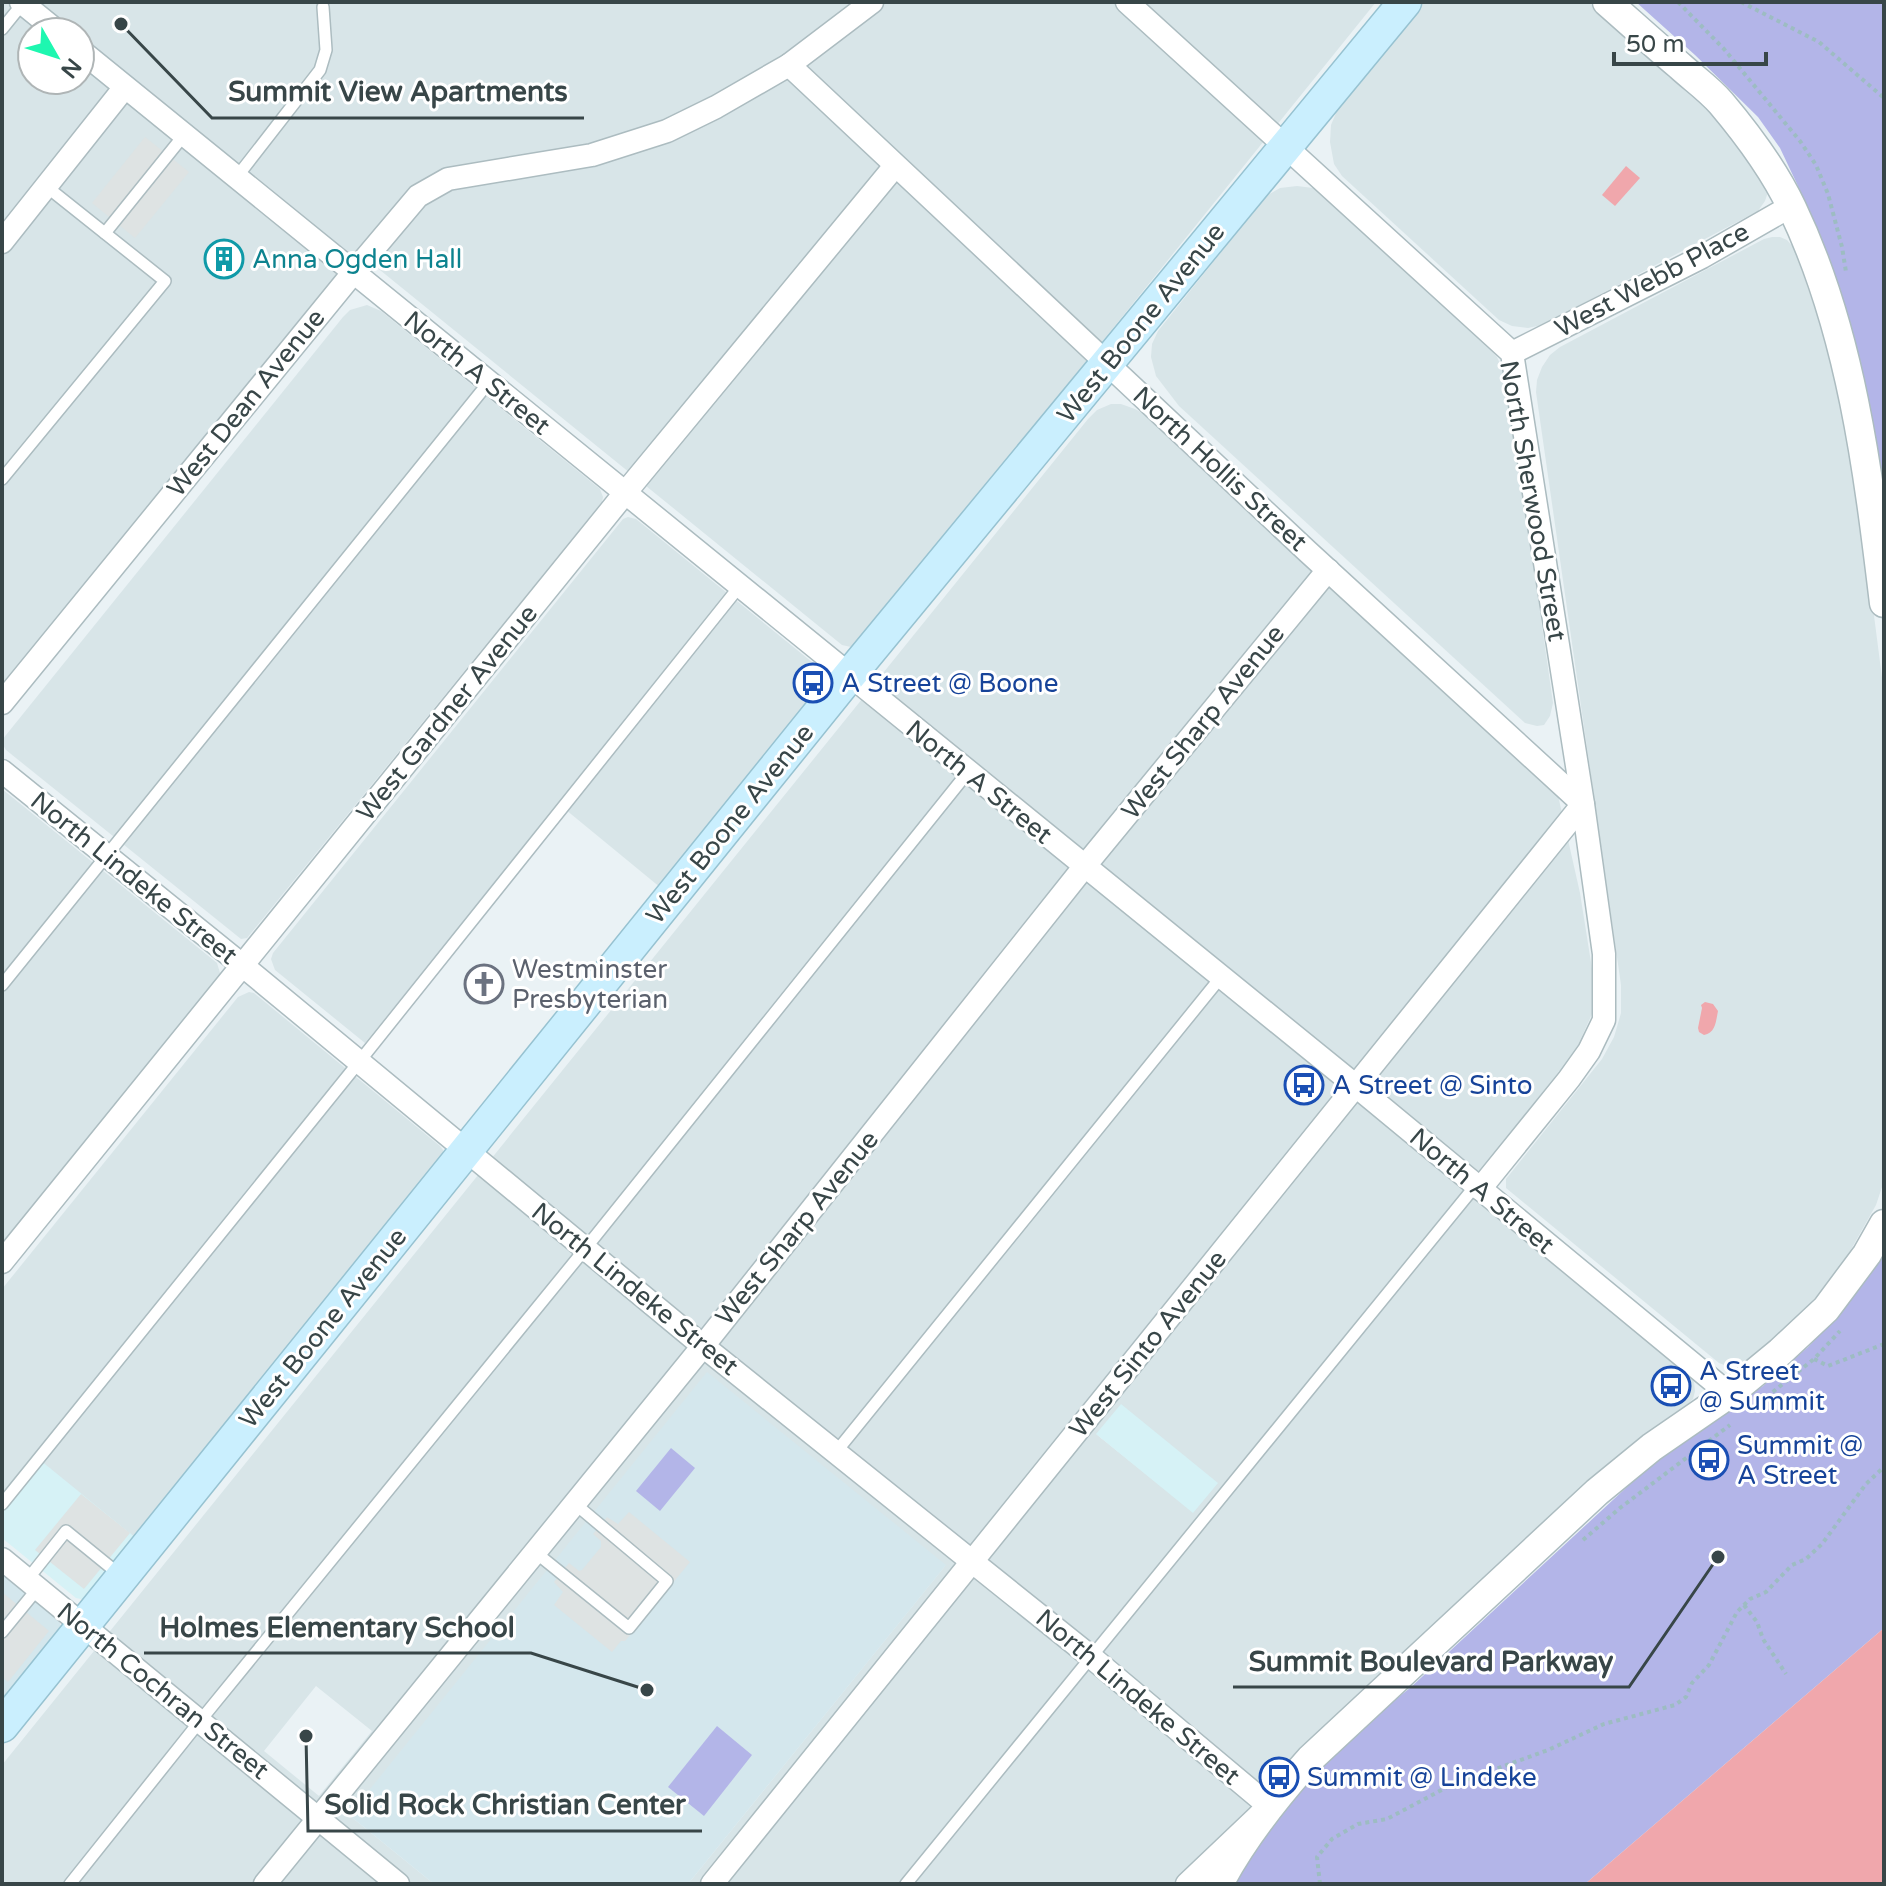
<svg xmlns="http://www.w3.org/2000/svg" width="1886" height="1886" viewBox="0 0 1886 1886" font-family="'Varela Round',sans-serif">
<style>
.residential{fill:#d8e5e8;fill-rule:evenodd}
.commercial{fill:#d6f2f6}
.education{fill:#d4e7ed}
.green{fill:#b3b5e8}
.parking{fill:#dee3e3}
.water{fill:#f0a7ac}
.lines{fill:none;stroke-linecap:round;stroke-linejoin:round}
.service-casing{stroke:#acbcc0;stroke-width:14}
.minor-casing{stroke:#acbcc0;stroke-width:25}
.tertiary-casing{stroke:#acbcc0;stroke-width:31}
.secondary-casing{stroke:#97c2d1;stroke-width:35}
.path{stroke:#9dbcc2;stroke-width:4;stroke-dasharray:4 4;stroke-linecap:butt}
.service{stroke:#fff;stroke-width:11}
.minor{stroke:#fff;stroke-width:22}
.tertiary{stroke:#fff;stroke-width:28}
.secondary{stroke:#caeffe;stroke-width:32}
.labels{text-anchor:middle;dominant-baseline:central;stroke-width:6;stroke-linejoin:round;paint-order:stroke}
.culture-label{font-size:26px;fill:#0d838f;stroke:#fff;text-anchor:start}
.street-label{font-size:26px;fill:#384648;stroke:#fff}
.transit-label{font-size:26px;fill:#164399;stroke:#fff;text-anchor:start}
.worship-label{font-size:26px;fill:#5b616d;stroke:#fff;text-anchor:start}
.leader{fill:none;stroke:#384648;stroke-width:3}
.callout-dot{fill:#384648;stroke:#fff;stroke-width:3}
.callout-label{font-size:28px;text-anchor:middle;font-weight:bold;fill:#384648;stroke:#fff;stroke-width:6;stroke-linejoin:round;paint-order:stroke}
</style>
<rect width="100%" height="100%" fill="#eaf2f5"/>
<!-- residential -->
<g class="residential">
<path d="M2 2H1376L860 642 851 647 842 645 359 253 2 693ZM32 32H80V80H32Z"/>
<path d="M1423 2H1588L1605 15 1713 113 1759 167 1769 189 1765 201 1758 211 1542 325 1528 328 1512 326 1499 320 1342 176 1334 164 1330 142 1331 125 1339 106Z"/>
<path d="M1297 186 1313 188 1328 196 1484 342 1497 357 1507 380 1553 703 1550 716 1544 725 1537 726 1525 723 1179 406 1156 376 1151 357 1152 344 1158 331 1266 196 1280 188Z"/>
<path d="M1772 237H1780L1787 240 1794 248 1828 347 1852 445 1884 693V1181L1876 1205 1849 1253 1825 1286 1802 1313 1777 1337 1745 1364 1727 1366 1719 1363 1506 1188V1179L1602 1059 1614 1037 1621 1013V985L1536 392 1537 380 1542 367 1550 355 1560 347 1764 239Z"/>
<path d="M367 305 381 311 600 489 603 497 602 502 247 938 241 939 6 750 3 745 2 740 343 317 350 310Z"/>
<path d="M1111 404H1121L1135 409 1157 421 1555 782 1580 893 1593 975 1592 1014 1575 1052 1465 1191 1688 1373 1694 1382 1695 1391 1693 1399 1682 1409 1642 1437 1208 1884H688L945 1566 349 1815 434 1884H2V1765L1088 419 1097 410ZM1096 1434 1217 1483 1193 1512ZM316 1686 372 1731 319 1796 264 1751Z"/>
<path d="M628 517 636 519 823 671 827 681 661 888 560 805 365 1043 275 970 271 959 273 953 623 519Z"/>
<path d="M2 789 217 963 220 973 219 978 2 1246Z"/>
<path d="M249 992 254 993 440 1146 443 1150 444 1154 136 1538 2 1507V1289L238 997Z"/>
</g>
<!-- commercial -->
<g class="commercial">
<path d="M1121 1404 1218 1483 1193 1513 1096 1434Z"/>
<path d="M40 1460 136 1538 85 1600 76 1598 2 1538V1507Z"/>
</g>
<!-- education -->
<g class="education">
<path d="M707 1372 946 1565 688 1884H434L349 1815Z"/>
<path d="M2 1574 59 1621 62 1629 2 1705Z"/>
</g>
<!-- green -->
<g class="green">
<path d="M1636 2H1884V485L1857 356 1832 271 1797 184 1780 148 1758 117 1695 55Z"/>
<path d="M1884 1251V1628L1585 1884H1231L1279 1814 1319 1768 1367 1722 1410 1688 1628 1486 1674 1448 1763 1386 1808 1347 1845 1307Z"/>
<path d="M671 1448 695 1468 660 1511 636 1491Z"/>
<path d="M717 1726 752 1755 704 1816 668 1787Z"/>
</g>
<!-- parking -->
<g class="parking">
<path d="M145 137 189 172 135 238 92 203Z"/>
<path d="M81 1494 130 1533 84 1589 35 1550Z"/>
<path d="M629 1512 690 1562 625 1641H621L612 1652 554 1605 563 1592 554 1582 569 1563 579 1571 582 1570 601 1547V1541L593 1534 607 1517 618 1524Z"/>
<path d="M2 1592 49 1631 8 1682 2 1677Z"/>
</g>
<!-- water -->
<g class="water">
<path d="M1626 166 1640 178 1615 206 1602 195Z"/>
<path d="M1705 1002 1713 1004 1718 1011C1716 1020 1716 1033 1704 1035L1699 1032 1698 1028 1702 1008 1701 1005Z"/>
<path d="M1884 1628V1884H1585Z"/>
</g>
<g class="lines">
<defs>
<g id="service">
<path d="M2 29 23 3"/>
<path d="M236 178 320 70 326 50 323 7"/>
<path d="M105 233 184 135"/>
<path d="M2 479 165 281 47 187"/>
<path d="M2 985 489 382"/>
<path d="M836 1452 1221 977"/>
<path d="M2 1504 359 1062 739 587"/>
<path d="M535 1552 629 1628 667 1581 574 1503"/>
<path d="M27 1580 66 1531 120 1575"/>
<path d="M2 1632 38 1588"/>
<path d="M70 1884 200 1721 585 1249 968 772"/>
<path d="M906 1884 1476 1185"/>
</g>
<g id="minor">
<path d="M21 2 58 32"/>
<path d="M1127 2 1512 353 1583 804 1604 954V1020L1589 1051 1569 1079 1480 1189"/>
<path d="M80 50 1356 1086 1729 1394"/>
<path d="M2 242 125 87"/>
<path d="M1512 353 1702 257 1791 206"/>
<path d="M2 703 353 273 418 196 448 179 592 155 667 131 716 107 789 65 872 2"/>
<path d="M2 771 242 965 703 1346 1090 1656 1269 1806 1187 1884"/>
<path d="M2 1262 625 493 895 166"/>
<path d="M2 1559 398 1884"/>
<path d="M265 1884 703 1346 1084 867 1328 570"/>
<path d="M712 1884 1583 804 1307 551 789 65"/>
</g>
<g id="tertiary">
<path d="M1607 2C1631 23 1655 45 1680 66 1693 78 1709 89 1721 103 1748 135 1774 170 1792 208 1851 331 1868 470 1884 603"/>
<path d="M1219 1884C1243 1838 1275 1798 1310 1759L1597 1492 1652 1447 1729 1394 1780 1352 1826 1309 1867 1254 1884 1224"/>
</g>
<path id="secondary" d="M2 1726 849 676 1405 2"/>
</defs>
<!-- service casing -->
<use href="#service" class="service-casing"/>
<!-- minor casing -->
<use href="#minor" class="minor-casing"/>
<!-- tertiary casing -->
<use href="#tertiary" class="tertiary-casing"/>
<!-- secondary casing -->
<use href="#secondary" class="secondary-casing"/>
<!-- path -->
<g class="path">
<path d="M1678 2 1724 49 1800 141 1816 165 1828 194 1842 247 1846 272"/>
<path d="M1741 2 1819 42 1884 98"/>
<path d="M1814 1359 1828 1366 1884 1344"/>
<path d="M1754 1407 1814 1359 1840 1331"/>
<path d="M1583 1540 1620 1508 1730 1425"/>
<path d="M1744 1605 1757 1622 1763 1639 1786 1674"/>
<path d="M1320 1884 1317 1857 1332 1839 1358 1824 1387 1819 1449 1786 1548 1750 1604 1724 1675 1705 1686 1697 1692 1683 1709 1665 1737 1612 1750 1599 1766 1592 1792 1565 1806 1559 1822 1544 1866 1484 1884 1467"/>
</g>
<!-- service -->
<use href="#service" class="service"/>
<!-- minor -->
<use href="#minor" class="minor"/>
<!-- tertiary -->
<use href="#tertiary" class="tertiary"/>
<!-- secondary -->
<use href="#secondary" class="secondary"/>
</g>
<!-- icons -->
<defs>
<symbol id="building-ring" viewBox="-11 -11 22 22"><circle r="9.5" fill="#fff" stroke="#0f9aa8" stroke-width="1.5"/><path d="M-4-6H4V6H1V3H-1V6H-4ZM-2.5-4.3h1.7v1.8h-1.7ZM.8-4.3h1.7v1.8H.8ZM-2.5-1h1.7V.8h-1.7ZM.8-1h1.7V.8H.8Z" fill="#0f9aa8"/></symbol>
<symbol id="bus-ring" viewBox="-11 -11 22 22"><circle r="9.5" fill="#fff" stroke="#1a4fb4" stroke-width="1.5"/><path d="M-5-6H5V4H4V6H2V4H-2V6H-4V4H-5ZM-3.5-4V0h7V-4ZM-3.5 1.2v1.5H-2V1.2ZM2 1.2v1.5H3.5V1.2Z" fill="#1a4fb4"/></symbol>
<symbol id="church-ring" viewBox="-11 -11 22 22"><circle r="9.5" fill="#fff" stroke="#6b7280" stroke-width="1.5"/><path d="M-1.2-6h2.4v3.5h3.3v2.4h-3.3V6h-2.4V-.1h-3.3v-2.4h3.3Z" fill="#6b7280"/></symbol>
</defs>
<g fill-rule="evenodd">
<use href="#building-ring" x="202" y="237" width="44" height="44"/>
<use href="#bus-ring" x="791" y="661" width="44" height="44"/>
<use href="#church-ring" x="462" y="962" width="44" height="44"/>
<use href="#bus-ring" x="1282" y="1063" width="44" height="44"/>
<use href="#bus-ring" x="1649" y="1364" width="44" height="44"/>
<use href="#bus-ring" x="1687" y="1438" width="44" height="44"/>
<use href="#bus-ring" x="1257" y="1755" width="44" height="44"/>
</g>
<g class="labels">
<!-- culture labels -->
<g class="culture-label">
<text x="252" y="259">Anna Ogden Hall</text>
</g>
<!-- street labels -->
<g class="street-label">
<text transform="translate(1652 280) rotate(-28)">West Webb Place</text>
<text transform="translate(1141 323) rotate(-51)">West Boone Avenue</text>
<text transform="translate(477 373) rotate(39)">North A Street</text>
<text transform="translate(246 403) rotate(-51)">West Dean Avenue</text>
<text transform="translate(1220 469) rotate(43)">North Hollis Street</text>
<text transform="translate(1533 501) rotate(80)">North Sherwood Street</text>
<text transform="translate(447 713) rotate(-51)">West Gardner Avenue</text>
<text transform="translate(1203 722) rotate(-51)">West Sharp Avenue</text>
<text transform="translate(979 782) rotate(39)">North A Street</text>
<text transform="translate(730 824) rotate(-51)">West Boone Avenue</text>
<text transform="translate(134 878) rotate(39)">North Lindeke Street</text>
<text transform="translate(1482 1191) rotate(40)">North A Street</text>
<text transform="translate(797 1228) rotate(-51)">West Sharp Avenue</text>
<text transform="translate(635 1289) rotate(39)">North Lindeke Street</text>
<text transform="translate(323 1328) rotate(-51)">West Boone Avenue</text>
<text transform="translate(1148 1344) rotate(-51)">West Sinto Avenue</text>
<text transform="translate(163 1691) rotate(39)">North Cochran Street</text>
<text transform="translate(1138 1697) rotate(40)">North Lindeke Street</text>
</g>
<!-- transit labels -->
<g class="transit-label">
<text x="841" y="683">A Street @ Boone</text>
<text x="1332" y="1085">A Street @ Sinto</text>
<text x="1699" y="1371">A Street<tspan x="1699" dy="30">@ Summit</tspan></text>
<text x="1737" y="1445">Summit @<tspan x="1737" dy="30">A Street</tspan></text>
<text x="1307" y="1777">Summit @ Lindeke</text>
</g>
<!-- worship labels -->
<g class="worship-label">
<text x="512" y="969">Westminster<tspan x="512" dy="30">Presbyterian</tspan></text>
</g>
</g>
<!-- callouts -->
<path class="leader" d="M121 24L212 118H584M647 1690L531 1653H144M1718 1557L1629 1687H1233M306 1736L308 1831H702"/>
<g class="callout-dot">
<circle cx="121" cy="24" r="8"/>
<circle cx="647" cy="1690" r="8"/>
<circle cx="1718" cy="1557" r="8"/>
<circle cx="306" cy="1736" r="8"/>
</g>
<g class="callout-label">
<text x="398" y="101">Summit View Apartments</text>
<text x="337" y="1637">Holmes Elementary School</text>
<text x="1431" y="1671">Summit Boulevard Parkway</text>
<text x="505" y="1814">Solid Rock Christian Center</text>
</g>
<!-- border -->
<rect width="1886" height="1886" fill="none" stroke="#384648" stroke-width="8"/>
<!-- north arrow -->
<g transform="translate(56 56) rotate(129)"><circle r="38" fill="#ffffff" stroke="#afb5b6" stroke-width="2"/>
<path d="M0-6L14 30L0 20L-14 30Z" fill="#1ef7b0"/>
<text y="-12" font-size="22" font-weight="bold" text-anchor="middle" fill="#384648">N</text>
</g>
<!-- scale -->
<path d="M1614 52v12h152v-12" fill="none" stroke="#384648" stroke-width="4"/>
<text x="1626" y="52" font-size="24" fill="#384648" stroke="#ffffff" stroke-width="6" paint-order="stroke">50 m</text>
</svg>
